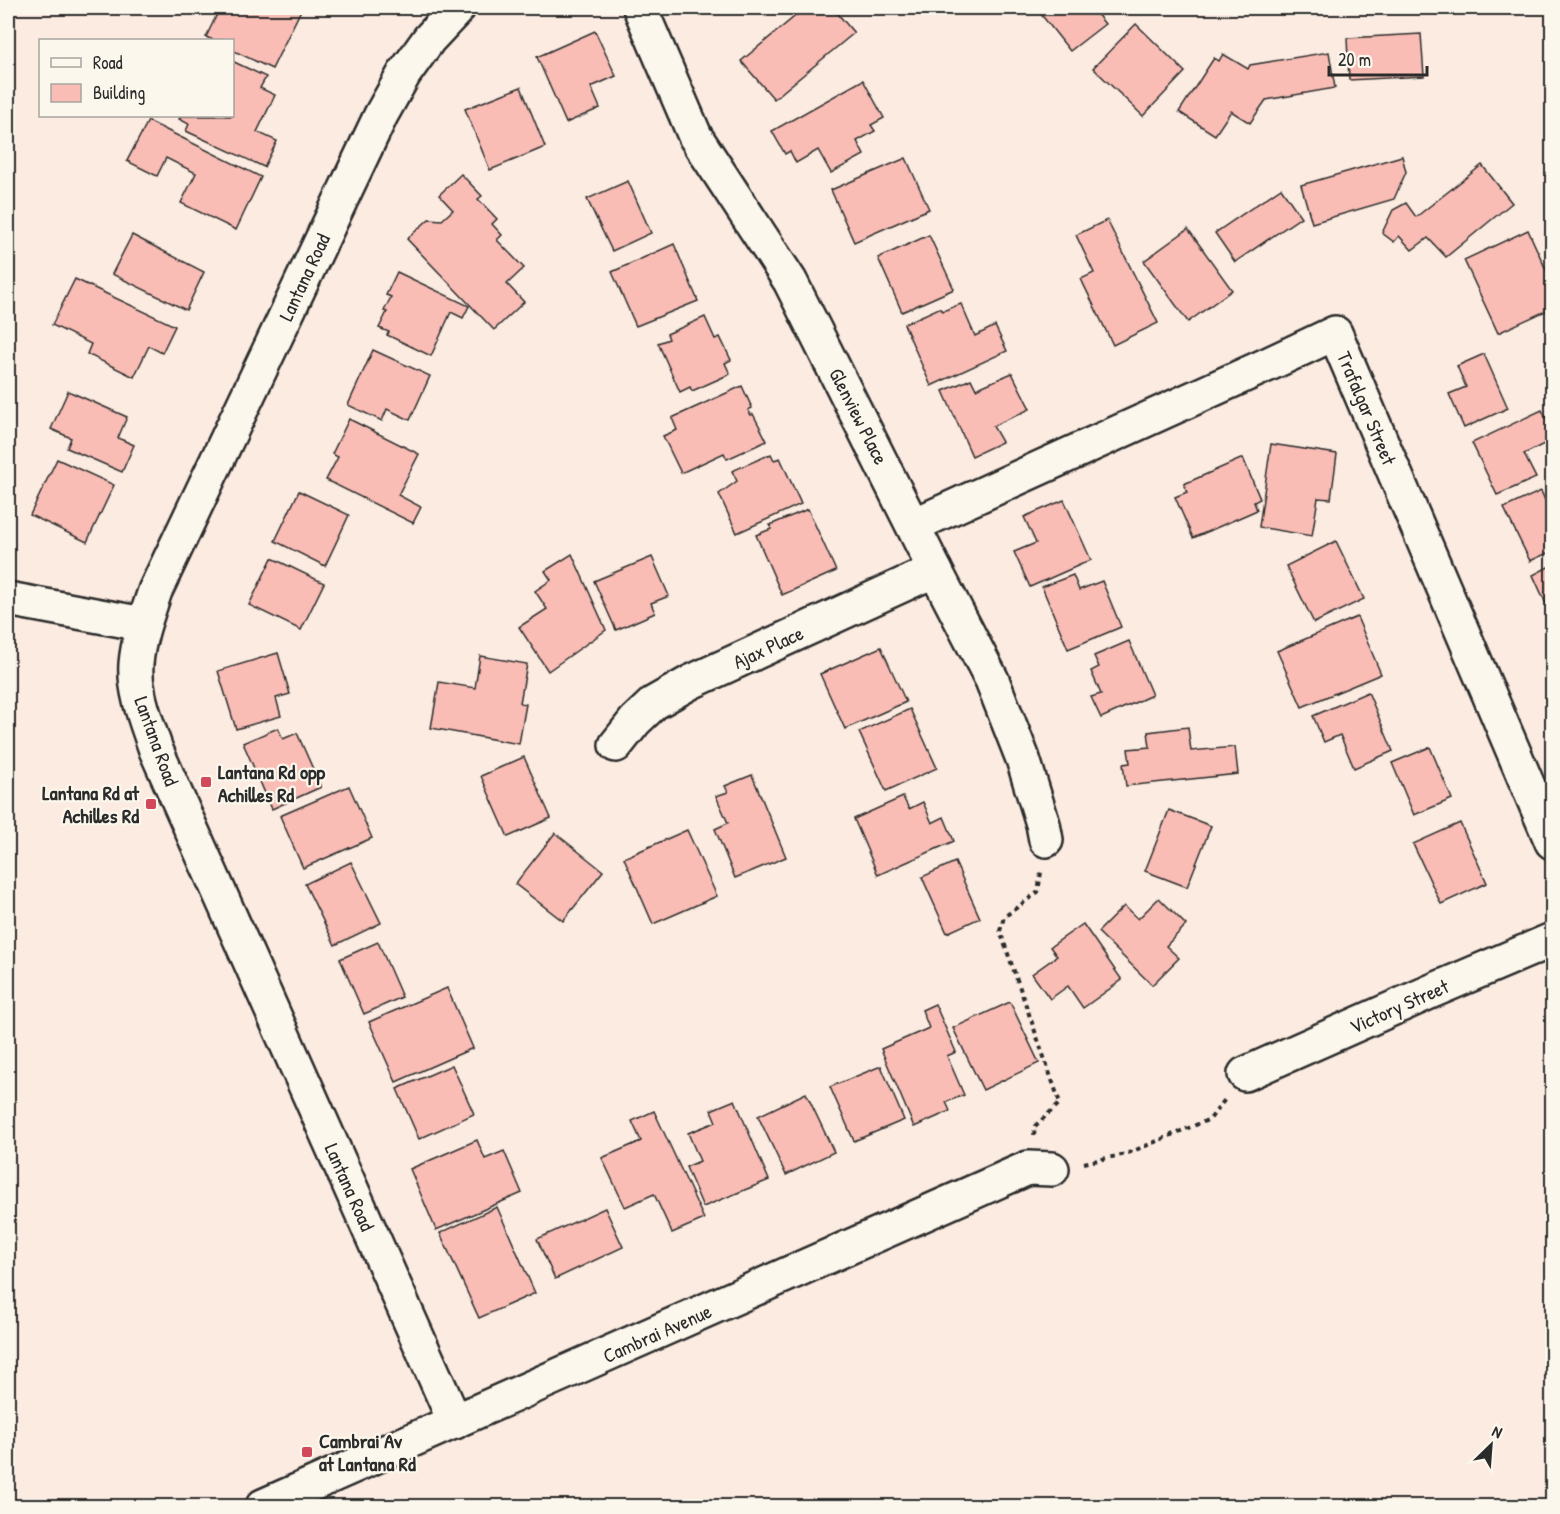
<svg xmlns="http://www.w3.org/2000/svg" width="1560" height="1514" viewBox="0 0 1560 1514" font-family="'Patrick Hand',sans-serif">
<style>
.building{fill:#f9bdb5;stroke:#2b2b2b;stroke-width:1.5}
.lines{fill:none;stroke-linecap:round;stroke-linejoin:round}
.minor-casing{stroke:#2b2b2b;stroke-width:38}
.path{stroke:#2b2b2b;stroke-width:4;stroke-dasharray:4.5 4.5;stroke-linecap:butt}
.minor{stroke:#fbf7ec;stroke-width:33}
.poi-dot{fill:#d1495b;stroke:#fbf7ec;stroke-width:2}
.labels{text-anchor:middle;dominant-baseline:central;stroke-width:4.5;stroke-linejoin:round;paint-order:stroke}
.street-label{font-size:20px;fill:#2b2b2b;stroke:#fbf7ec}
.poi-label{font-size:20px;font-weight:bold;fill:#2b2b2b;stroke:#fbf7ec;text-anchor:start}
</style>
<rect width="100%" height="100%" fill="#fbebe1"/>
<filter id="ink" filterUnits="userSpaceOnUse"><feTurbulence type="fractalNoise" baseFrequency=".0167" numOctaves="2"/><feDisplacementMap in="SourceGraphic" scale="12" xChannelSelector="R" yChannelSelector="G"/><feConvolveMatrix kernelMatrix="1 2 1 2 8 2 1 2 1" color-interpolation-filters="sRGB"/></filter>
<g filter="url(#ink)">
<!-- building -->
<g class="building">
<path d="M220 8H302L272 69 232 50V40H213L206 37Z"/>
<path d="M805 8H833L854 33 774 99 741 61Z"/>
<path d="M1036 8H1092L1105 24 1070 51Z"/>
<path d="M1136 24 1185 72 1143 116 1093 68Z"/>
<path d="M595 31 616 76 591 87 600 108 566 123 537 57Z"/>
<path d="M1421 34 1424 76 1349 80 1347 38Z"/>
<path d="M1329 52 1335 88 1266 100 1250 123 1231 111 1215 135 1179 112 1214 58 1219 61 1223 54 1248 69 1250 65Z"/>
<path d="M232 61 266 77 260 88 275 95 257 132 277 141 264 167 186 131 189 124 179 119 181 116H232Z"/>
<path d="M863 80 884 118 871 125 875 131 857 141 864 155 831 173 818 150 796 163 790 151 785 154 772 131Z"/>
<path d="M521 87 545 147 490 170 465 109Z"/>
<path d="M148 121 261 177 236 230 181 203 196 173 166 158 157 176 127 161Z"/>
<path d="M1402 156 1406 172 1394 199 1312 223 1301 185Z"/>
<path d="M906 158 929 209 854 242 831 190Z"/>
<path d="M1482 165 1512 203 1446 257 1428 238 1412 250 1399 236 1394 242 1382 233 1393 210 1406 203 1416 217Z"/>
<path d="M461 174 482 196 478 199 497 219 492 224 502 235 497 240 524 268 507 284 524 302 494 330 407 239 429 219 442 220 453 210 439 195Z"/>
<path d="M628 181 651 233 612 251 587 199Z"/>
<path d="M1281 188 1301 217 1235 262 1215 233Z"/>
<path d="M1107 220 1158 323 1113 345 1081 279 1094 273 1076 235Z"/>
<path d="M1188 229 1232 290 1188 322 1144 261Z"/>
<path d="M1528 230 1552 283V308L1498 333 1464 260Z"/>
<path d="M132 235 204 272 186 310 112 274Z"/>
<path d="M929 235 954 289 902 312 878 258Z"/>
<path d="M674 244 698 301 636 326 612 272Z"/>
<path d="M397 272 469 306 463 318 451 312 431 356 387 335 389 332 379 328 387 312 384 311 391 297 386 295Z"/>
<path d="M75 279 175 326 162 353 149 346 134 377 87 354 91 344 52 325Z"/>
<path d="M961 304 975 336 995 326 1007 351 931 386 904 324 939 308 943 311Z"/>
<path d="M705 317 715 339 720 337 731 360 725 363 730 374 692 391 690 387 680 392 658 343 669 339 667 334Z"/>
<path d="M373 350 430 376 410 420 387 409 382 421 348 405Z"/>
<path d="M1484 354 1508 408 1464 428 1449 394 1466 387 1457 366Z"/>
<path d="M1012 373 1030 409 993 426 1002 442 972 456 943 391 971 379 976 389Z"/>
<path d="M742 386 752 408 748 410 751 415 753 414 767 441 727 459 724 453 681 473 663 436 677 430 672 418Z"/>
<path d="M68 391 127 417 118 438 134 445 122 472 67 448 71 438 51 429Z"/>
<path d="M1542 410 1552 430V440L1524 454 1536 478 1497 495 1472 443Z"/>
<path d="M349 419 419 454 398 495 421 507 413 523 326 480 338 457 332 454Z"/>
<path d="M1271 444 1337 454 1331 499 1318 498 1312 536 1259 527Z"/>
<path d="M771 454 774 460 780 458 801 504 737 533 719 494 737 481 732 471Z"/>
<path d="M1243 458 1260 499 1254 502 1257 510 1193 538 1175 497 1187 492 1184 484Z"/>
<path d="M57 459 114 485 87 542 30 515Z"/>
<path d="M299 491 349 515 325 566 275 541Z"/>
<path d="M1541 491 1552 516V551L1530 561 1504 508Z"/>
<path d="M1064 500 1091 560 1030 587 1014 552 1036 543 1024 517Z"/>
<path d="M808 509 836 571 782 595 756 535 771 529 770 525Z"/>
<path d="M1336 541 1364 599 1314 623 1286 566Z"/>
<path d="M572 554 606 630 548 671 519 627 547 609 535 591 551 580 545 571Z"/>
<path d="M652 557 669 596 651 603 655 613 616 630 594 581Z"/>
<path d="M272 558 324 583 301 630 249 605Z"/>
<path d="M1552 565V617L1533 575Z"/>
<path d="M1073 575 1079 590 1102 581 1121 627 1068 649 1042 587Z"/>
<path d="M1357 617 1381 674 1302 707 1277 651Z"/>
<path d="M1129 641 1152 695 1101 718 1091 697 1101 694 1091 671 1099 667 1094 656Z"/>
<path d="M881 647 906 702 845 729 820 674Z"/>
<path d="M278 653 290 694 276 698 281 716 236 729 218 671Z"/>
<path d="M480 656 527 664 520 703 526 704 519 744 431 728 439 682 475 688Z"/>
<path d="M1368 692 1393 751 1354 768 1340 735 1324 742 1313 716Z"/>
<path d="M910 709 937 768 886 791 859 732Z"/>
<path d="M1188 727 1191 751 1235 747 1238 774 1126 786 1123 764 1130 763 1128 749 1150 747 1148 732Z"/>
<path d="M278 728 283 739 297 733 321 787 272 809 243 743Z"/>
<path d="M1430 747 1452 799 1414 815 1392 763Z"/>
<path d="M524 757 551 818 508 837 481 776Z"/>
<path d="M752 775 786 857 735 878 715 829 728 823 716 796 728 792 725 786Z"/>
<path d="M349 786 372 838 303 868 280 816Z"/>
<path d="M903 797 909 809 923 802 932 823 944 817 954 841 878 875 854 819Z"/>
<path d="M1169 810 1211 826 1187 887 1145 871Z"/>
<path d="M1460 823 1487 883 1441 904 1413 844Z"/>
<path d="M687 830 717 896 653 924 624 858Z"/>
<path d="M555 833 603 871 563 921 515 884Z"/>
<path d="M351 862 381 923 335 945 305 884Z"/>
<path d="M955 862 980 918 947 933 922 877Z"/>
<path d="M1159 898 1186 925 1166 946 1179 958 1152 985 1098 932 1124 906 1138 919Z"/>
<path d="M1083 924 1122 980 1083 1008 1068 986 1050 999 1032 974 1057 956 1050 947Z"/>
<path d="M378 942 402 997 364 1014 340 959Z"/>
<path d="M447 988 473 1048 396 1082 369 1022Z"/>
<path d="M1010 1002 1039 1063 983 1090 953 1028Z"/>
<path d="M935 1004 956 1052 947 1056 964 1095 946 1102 950 1111 914 1127 881 1049 929 1028 922 1010Z"/>
<path d="M452 1065 474 1114 419 1139 397 1089Z"/>
<path d="M881 1066 904 1120 854 1141 830 1087Z"/>
<path d="M806 1093 834 1152 786 1175 758 1116Z"/>
<path d="M735 1100 769 1180 703 1207 686 1167 700 1161 688 1133 716 1122 711 1110Z"/>
<path d="M654 1111 704 1219 672 1233 654 1194 625 1207 602 1158 641 1141 632 1121Z"/>
<path d="M477 1140 485 1159 504 1151 522 1193 436 1230 410 1169Z"/>
<path d="M497 1207 535 1293 479 1318 440 1233Z"/>
<path d="M605 1208 623 1247 555 1279 537 1239Z"/>
</g>
<g class="lines">
<defs>
<g id="minor">
<path d="M640 8 695 136 790 281 935 570 992 680 1023 759 1043 824 1046 840"/>
<path d="M914 525 1271 363 1335 333 1552 842"/>
<path d="M8 599 143 624"/>
<path d="M616 745 635 721 654 703 691 682 935 570"/>
<path d="M1245 1074 1432 991 1552 940"/>
<path d="M455 1422 156 750C147 723 134 693 136 664 138 639 147 615 155 591L381 115 404 74 429 39 458 8"/>
<path d="M263 1506 1028 1168 1052 1169"/>
</g>
</defs>
<!-- minor casing -->
<use href="#minor" class="minor-casing"/>
<!-- path -->
<g class="path">
<path d="M1034 1135 1035 1126 1060 1103 1000 931 1004 917 1038 892 1041 872"/>
<path d="M1084 1163 1126 1154 1210 1119 1226 1098"/>
</g>
<!-- minor -->
<use href="#minor" class="minor"/>
</g>
</g>
<!-- markers -->
<g class="poi-dot">
<rect x="200" y="776" width="12" height="12" rx="3"/>
<rect x="145" y="798" width="12" height="12" rx="3"/>
<rect x="301" y="1446" width="12" height="12" rx="3"/>
</g>
<g class="labels">
<!-- street labels -->
<g class="street-label">
<text transform="translate(304 277) rotate(-65)">Lantana Road</text>
<text transform="translate(1367 408) rotate(67)">Trafalgar Street</text>
<text transform="translate(859 416) rotate(63)">Glenview Place</text>
<text transform="translate(768 647) rotate(-25)">Ajax Place</text>
<text transform="translate(157 741) rotate(70)">Lantana Road</text>
<text transform="translate(1399 1006) rotate(-24)">Victory Street</text>
<text transform="translate(350 1187) rotate(66)">Lantana Road</text>
<text transform="translate(657 1333) rotate(-24)">Cambrai Avenue</text>
</g>
<!-- poi labels -->
<g class="poi-label">
<text x="218" y="771">Lantana Rd opp<tspan x="218" dy="23">Achilles Rd</tspan></text>
<text x="139" y="792" text-anchor="end">Lantana Rd at<tspan x="139" dy="23">Achilles Rd</tspan></text>
<text x="319" y="1440">Cambrai Av<tspan x="319" dy="23">at Lantana Rd</tspan></text>
</g>
</g>
<!-- margin -->
<rect width="1560" height="1514" fill="none" stroke="#fbf7ec" stroke-width="30"/>
<rect x="15" y="15" width="1530" height="1484" fill="none" stroke="#2b2b2b" stroke-width="2" filter="url(#ink)"/>
<!-- legend -->
<rect x="39" y="39" width="195" height="78" fill="#fbf7ec" stroke="#a8a59f" stroke-width="1.5"/>
<rect x="51" y="58" width="30" height="9" fill="#fbf7ec" stroke="#a8a59f" stroke-width="1.5"/>
<text x="93" y="69" font-size="18" fill="#2b2b2b">Road</text>
<rect x="51" y="84" width="30" height="18" fill="#f9bdb5" stroke="#a8a59f" stroke-width="1.5"/>
<text x="93" y="99" font-size="18" fill="#2b2b2b">Building</text>
<!-- north arrow -->
<g transform="translate(1491 1445) rotate(25)" stroke="#fbf7ec" stroke-width="4.5" paint-order="stroke">
<path d="M0-4.5L10 22L0 15L-10 22Z" fill="#2b2b2b"/>
<text y="-9" font-size="16" font-weight="bold" text-anchor="middle" fill="#2b2b2b">N</text>
</g>
<!-- scale -->
<path d="M1329 66v9h98v-9" fill="none" stroke="#2b2b2b" stroke-width="3"/>
<text x="1338" y="66" font-size="18" fill="#2b2b2b" stroke="#fbf7ec" stroke-width="4.5" paint-order="stroke">20 m</text>
</svg>
